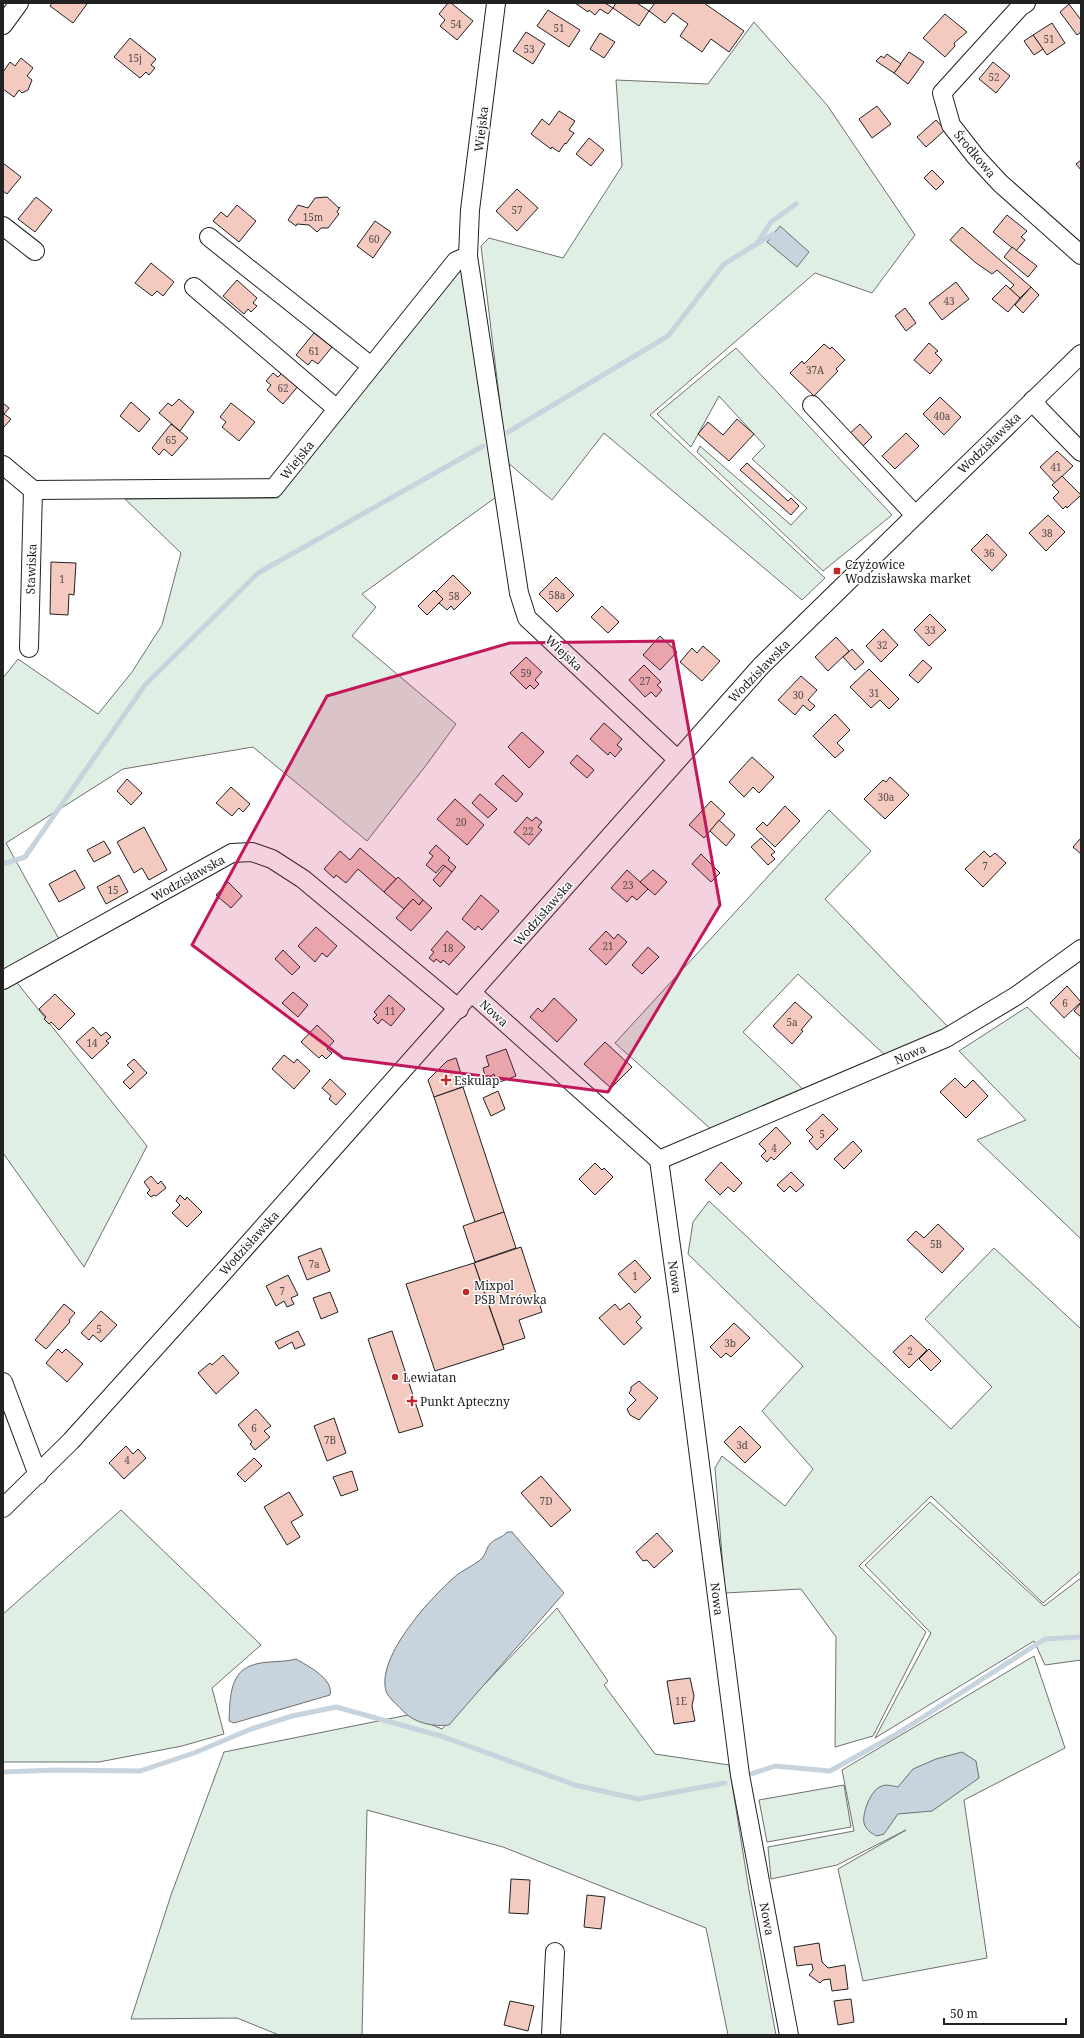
<svg xmlns="http://www.w3.org/2000/svg" width="1084" height="2038" viewBox="0 0 1084 2038" font-family="'Noto Serif',serif">
<style>
.green{fill:#e0efe3;stroke:#6f6f6f}
.water{fill:#c7d3dd;stroke:#6f6f6f}
.lines{fill:none;stroke-linecap:round;stroke-linejoin:round}
.stream{stroke:#c7d3dd;stroke-width:5}
.building{fill:#f3c9c0;stroke:#222}
.minor-casing{stroke:#222;stroke-width:20}
.minor{stroke:#fff;stroke-width:18}
.marked{fill:#c2185b;fill-opacity:0.2;stroke:#c2185b;stroke-width:3;stroke-linejoin:round}
.poi-dot{fill:#c62828;stroke:#fff;stroke-width:1.5}
.labels{text-anchor:middle;dominant-baseline:central;stroke-width:3;stroke-linejoin:round;paint-order:stroke}
.number-label{font-size:10px;fill:#564c4a}
.street-label{font-size:12px;fill:#222;stroke:#fff}
.poi-label{font-size:12px;fill:#222;stroke:#fff;text-anchor:start}
</style>
<rect width="100%" height="100%" fill="#fff"/>
<!-- green -->
<g class="green">
<path d="M754 22 827 105 915 235 872 293 815 273 650 415 825 578 802 600 604 433 552 500 507 462 481 246 489 238 563 258 622 166 616 80 708 84Z"/>
<path d="M461 268 499 495 362 594 376 607 352 636 456 724 427 764 367 841 253 747 123 769 6 843 60 941 7 970 147 1146 84 1267 3 1153V678L18 659 98 714 132 672 162 625 181 553 125 499 278 498 450 279Z"/>
<path d="M736 348 892 515 823 571 697 452 700 446 791 525 807 508 752 459 765 446 719 396 691 447 657 414Z"/>
<path d="M829 810 871 851 825 899 950 1029 887 1057 798 974 743 1032 805 1091 713 1131 615 1043Z"/>
<path d="M1027 1007 1081 1060V1239L977 1140 1026 1120 959 1051Z"/>
<path d="M709 1201 951 1429 992 1387 925 1319 994 1248 1081 1329V1571L1043 1603 931 1496 859 1566 926 1632 873 1736 835 1747 836 1637 801 1589 725 1593 715 1468 722 1456 785 1506 813 1469 762 1411 803 1366 688 1254 693 1222Z"/>
<path d="M930 1502 1044 1606 1081 1578V1660L1045 1665 1034 1641 875 1738 931 1633 865 1565Z"/>
<path d="M121 1510 261 1645 212 1688 224 1734 182 1746 99 1762H3V1614Z"/>
<path d="M557 1608 608 1681 604 1685 655 1754 729 1765 749 1890 776 2035H728L706 1928 503 1847 367 1810 362 2035H279L237 2018 131 2019 171 1895 224 1752 408 1715 442 1729Z"/>
<path d="M1034 1656 1065 1748 964 1800 987 1958 863 1981 838 1869 906 1830 837 1865 771 1879 768 1847 854 1831 842 1770Z"/>
<path d="M844 1785 851 1827 767 1842 759 1800Z"/>
</g>
<!-- water -->
<g class="water">
<path d="M780 226 809 252 797 267 767 242Z"/>
<path d="M507 1532H512L564 1593 449 1725C433 1727 415 1723 404 1712 399 1706 388 1698 386 1691 376 1656 433 1595 458 1574 464 1570 481 1561 483 1557 486 1553 487 1547 490 1544 495 1538 503 1538 507 1532Z"/>
<path d="M296 1659C308 1666 334 1679 330 1695L234 1723 229 1721C230 1702 229 1674 250 1666 264 1660 282 1663 296 1659Z"/>
<path d="M962 1752 976 1761 979 1778 932 1811 898 1814 884 1834 877 1836C871 1833 866 1830 864 1823 862 1813 871 1789 882 1786 886 1784 893 1786 898 1787L913 1769 936 1759Z"/>
</g>
<g class="lines">
<!-- stream -->
<g class="stream">
<path d="M758 242 771 222 796 204"/>
<path d="M508 432 668 336 724 264 773 234"/>
<path d="M3 864 25 857 145 685 258 573 483 446"/>
<path d="M3 1772 55 1770 140 1771 194 1753 251 1729 292 1716 336 1707 441 1736 575 1785 638 1799 725 1783"/>
<path d="M751 1774 775 1766 830 1771 895 1735 1045 1639 1081 1637"/>
</g>
</g>
<!-- building -->
<g class="building">
<path d="M52 3H85L87 4 73 23 50 6Z"/>
<path d="M448 3H451L473 21 457 40 440 26 445 20 439 14Z"/>
<path d="M575 3H605L613 8 608 14 600 9 595 15 589 10 588 12Z"/>
<path d="M616 3H637L649 11 639 26 613 8Z"/>
<path d="M655 3H704L744 31 729 52 711 39 702 52 680 36 688 24 673 13 665 23 649 11Z"/>
<path d="M1069 4 1081 20V32L1077 35 1060 12Z"/>
<path d="M548 10 580 30 569 47 537 26Z"/>
<path d="M945 14 967 32 954 43 955 46 945 57 923 38Z"/>
<path d="M1052 23 1065 43 1047 55 1033 35Z"/>
<path d="M526 32 545 44 533 64 513 51Z"/>
<path d="M600 33 615 42 604 58 590 49Z"/>
<path d="M1033 35 1043 49 1034 55 1024 41Z"/>
<path d="M130 38 156 59 151 65 155 68 149 75 146 72 140 78 114 57Z"/>
<path d="M909 52 924 62 908 84 894 73Z"/>
<path d="M887 54 901 64 894 73 876 61 881 56 884 58Z"/>
<path d="M21 58 33 68 27 76 32 80 28 90 22 93 19 90 14 97 3 89V72L10 62 15 66Z"/>
<path d="M993 62 1010 76 996 93 979 79Z"/>
<path d="M877 106 891 124 872 138 859 119Z"/>
<path d="M559 111 575 121 569 130 574 133 566 144 565 143 559 152 552 147 551 149 531 134 542 119 549 125Z"/>
<path d="M936 120 945 130 926 147 917 137Z"/>
<path d="M589 138 604 150 591 166 576 154Z"/>
<path d="M1081 160V170L1076 164Z"/>
<path d="M3 163 21 177 7 194 3 191Z"/>
<path d="M932 170 944 182 936 190 924 178Z"/>
<path d="M517 189 538 208 517 231 496 211Z"/>
<path d="M36 197 52 210 35 232 18 219Z"/>
<path d="M327 197 339 208 340 207 337 212 339 214 328 228H321L317 232 309 225 297 224 296 226 288 220 298 205 308 208 315 198Z"/>
<path d="M237 205 256 221 239 242 213 221 221 212 227 217Z"/>
<path d="M1007 215 1027 231 1021 237 1025 240 1016 251 993 232Z"/>
<path d="M375 221 391 232 373 258 357 246Z"/>
<path d="M962 227 1031 287 1020 298 1010 289 1014 285 997 270 992 274 976 263 950 240Z"/>
<path d="M1012 247 1037 266 1028 277 1004 257Z"/>
<path d="M151 263 174 282 163 296 157 291 152 296 135 283Z"/>
<path d="M237 280 257 298 253 303 257 306 251 312 248 309 244 314 223 296Z"/>
<path d="M956 282 969 299 942 320 929 303Z"/>
<path d="M1006 285 1020 298 1008 312 992 299Z"/>
<path d="M1031 287 1039 295 1023 313 1015 305Z"/>
<path d="M905 308 916 323 906 331 895 316Z"/>
<path d="M314 333 332 347 318 364 312 360 308 365 296 355Z"/>
<path d="M929 343 938 351 935 353 942 360 930 374 914 360Z"/>
<path d="M824 344 830 349 832 347 845 360 836 369 838 371 814 396 790 373 802 361 804 364Z"/>
<path d="M283 372 299 385 283 404 267 390 271 385 266 381 273 373 278 377Z"/>
<path d="M940 397 961 417 944 435 923 414Z"/>
<path d="M179 399 194 412 180 431 159 413 168 403 172 406Z"/>
<path d="M131 402 150 419 139 432 120 416Z"/>
<path d="M3 403 9 408 4 414 11 419 3 428Z"/>
<path d="M231 403 255 422 239 441 222 427 226 422 220 417Z"/>
<path d="M737 419 754 434 729 461 698 434 708 422 723 435Z"/>
<path d="M171 424 188 438 172 456 164 449 159 455 152 448Z"/>
<path d="M860 424 872 437 861 448 848 435Z"/>
<path d="M906 433 919 446 895 469 882 456Z"/>
<path d="M1057 451 1073 466 1055 483 1040 467Z"/>
<path d="M747 463 788 501 791 498 799 506 791 515 740 470Z"/>
<path d="M1062 476 1081 495 1067 508 1066 506 1063 509 1053 498 1059 492 1052 485Z"/>
<path d="M1048 515 1065 532 1046 551 1029 533Z"/>
<path d="M987 534 1007 555 992 571 971 550Z"/>
<path d="M51 562 76 563 74 595 69 594 68 615 50 614Z"/>
<path d="M453 575 471 593 454 610 451 606 447 610 439 603 443 599 436 592Z"/>
<path d="M556 577 574 595 557 612 539 594Z"/>
<path d="M434 590 443 599 427 615 418 606Z"/>
<path d="M602 606 619 622 608 633 591 617Z"/>
<path d="M930 614 946 630 929 646 914 630Z"/>
<path d="M883 629 898 645 881 662 866 646Z"/>
<path d="M660 636 677 652 660 670 643 655Z"/>
<path d="M836 637 849 651 828 671 815 657Z"/>
<path d="M703 646 720 661 702 681 680 662 692 648 697 653Z"/>
<path d="M852 649 864 662 855 670 843 657Z"/>
<path d="M526 657 542 672 535 680 539 684 534 689 530 685 526 689 510 673Z"/>
<path d="M923 660 932 668 918 683 909 675Z"/>
<path d="M644 665 661 682 657 685 662 690 656 697 651 692 645 697 629 680Z"/>
<path d="M869 669 899 699 889 709 880 700 871 708 850 687Z"/>
<path d="M801 676 817 690 808 700 815 706 810 711 803 705 795 715 778 700Z"/>
<path d="M835 714 850 730 837 743 844 750 835 758 813 736Z"/>
<path d="M604 723 622 739 617 745 622 749 615 757 610 752 608 755 590 739Z"/>
<path d="M522 732 544 752 529 768 508 747Z"/>
<path d="M577 755 594 770 587 778 570 763Z"/>
<path d="M752 757 774 777 759 793 753 787 744 797 729 782Z"/>
<path d="M503 775 523 794 516 802 495 784Z"/>
<path d="M890 777 909 795 885 819 864 799 883 780 886 782Z"/>
<path d="M127 779 142 793 131 805 117 791Z"/>
<path d="M231 787 250 804 243 812 239 808 232 816 216 803Z"/>
<path d="M480 794 497 809 488 818 472 803Z"/>
<path d="M455 799 484 825 467 845 437 819Z"/>
<path d="M711 801 725 814 704 838 689 825Z"/>
<path d="M785 806 800 821 775 847 756 829 763 822 767 826Z"/>
<path d="M527 817 532 821 536 817 542 822 538 827 542 830 529 845 514 832Z"/>
<path d="M719 820 735 835 726 846 710 831Z"/>
<path d="M144 827 167 870 149 880 142 868 134 873 117 842Z"/>
<path d="M761 838 775 852 771 855 775 859 768 865 751 847Z"/>
<path d="M1081 838V854L1073 847Z"/>
<path d="M104 841 111 853 94 862 87 850Z"/>
<path d="M436 845 450 858 448 860 456 867 452 872 443 865 436 873 426 865 433 856 429 853Z"/>
<path d="M360 848 396 879 384 892 358 869 346 883 336 875 334 878 324 869 340 851 350 860Z"/>
<path d="M984 851 990 857 995 853 1006 863 983 887 965 869Z"/>
<path d="M701 854 720 873 711 882 692 864Z"/>
<path d="M445 866 452 872 440 887 433 880Z"/>
<path d="M75 870 85 888 59 902 49 884Z"/>
<path d="M627 870 648 889 637 900 632 896 627 902 611 888Z"/>
<path d="M653 870 667 882 655 895 640 882Z"/>
<path d="M119 875 128 892 106 904 97 887Z"/>
<path d="M398 877 423 900 419 905 413 899 404 909 384 892Z"/>
<path d="M228 882 242 896 231 908 216 895Z"/>
<path d="M481 895 499 911 482 930 478 926 475 930 462 919Z"/>
<path d="M413 899 419 905 423 900 432 908 411 931 396 918Z"/>
<path d="M316 927 337 946 327 957 322 953 315 962 298 946Z"/>
<path d="M447 931 465 947 449 965 443 960 441 963 436 959 434 962 429 958 434 952 431 950Z"/>
<path d="M606 931 614 939 618 934 627 942 606 965 589 949Z"/>
<path d="M648 947 659 957 642 974 632 965Z"/>
<path d="M283 950 300 967 292 975 275 959Z"/>
<path d="M1067 986 1081 1002 1064 1018 1050 1003Z"/>
<path d="M293 992 308 1005 298 1017 282 1003Z"/>
<path d="M55 994 75 1014 59 1030 51 1022 49 1024 44 1019 46 1017 39 1009Z"/>
<path d="M389 995 405 1009 391 1026 382 1019 378 1024 373 1019 377 1015 374 1012Z"/>
<path d="M554 998 577 1020 557 1042 530 1017 538 1008 542 1012Z"/>
<path d="M795 1002 812 1017 801 1030 803 1031 792 1044 773 1026Z"/>
<path d="M1081 1003V1017L1074 1011Z"/>
<path d="M317 1025 334 1041 327 1049 332 1053 326 1059 322 1055 319 1058 301 1042Z"/>
<path d="M93 1027 101 1036 106 1032 111 1037 106 1041 109 1043 92 1059 76 1042Z"/>
<path d="M605 1042 632 1067 611 1088 584 1064Z"/>
<path d="M506 1049 516 1076 497 1083 494 1074 486 1079 483 1068 489 1066 486 1056Z"/>
<path d="M284 1055 294 1063 297 1059 310 1071 294 1089 272 1069Z"/>
<path d="M456 1058 465 1086 434 1097 428 1080 447 1061Z"/>
<path d="M134 1059 147 1073 130 1089 123 1082 134 1072 127 1065Z"/>
<path d="M955 1078 965 1088 973 1080 988 1096 966 1118 940 1092Z"/>
<path d="M330 1079 346 1094 336 1105 329 1099 331 1096 322 1088Z"/>
<path d="M463 1087 504 1212 475 1222 434 1097Z"/>
<path d="M498 1091 505 1109 491 1116 483 1098Z"/>
<path d="M823 1114 838 1129 817 1150 809 1141 813 1137 806 1130Z"/>
<path d="M776 1127 791 1143 774 1160 771 1157 767 1162 761 1156 766 1151 759 1144Z"/>
<path d="M853 1141 862 1151 844 1169 834 1159Z"/>
<path d="M721 1162 742 1183 734 1192 728 1187 720 1195 705 1180Z"/>
<path d="M595 1163 602 1170 604 1168 613 1177 595 1195 579 1179Z"/>
<path d="M791 1172 804 1185 796 1192 790 1186 784 1192 777 1185Z"/>
<path d="M151 1176 158 1184 161 1181 166 1188 156 1196 154 1195 151 1197 147 1193 150 1190 144 1182Z"/>
<path d="M180 1195 185 1200 187 1197 202 1212 187 1227 172 1213 180 1205 176 1201Z"/>
<path d="M504 1212 516 1248 475 1262 463 1226Z"/>
<path d="M938 1224 964 1249 942 1273 907 1240 916 1231 924 1238Z"/>
<path d="M521 1247 542 1312 519 1320 525 1338 503 1345 474 1263Z"/>
<path d="M321 1248 330 1271 307 1280 298 1257Z"/>
<path d="M635 1260 651 1278 635 1293 618 1274Z"/>
<path d="M474 1263 504 1349 435 1371 406 1284Z"/>
<path d="M288 1275 298 1295 291 1298 294 1304 287 1307 284 1301 276 1306 266 1286Z"/>
<path d="M330 1292 338 1312 321 1319 313 1298Z"/>
<path d="M629 1303 641 1317 636 1322 642 1328 624 1345 599 1318 615 1304 620 1310Z"/>
<path d="M64 1304 75 1313 69 1320 70 1322 46 1349 35 1340Z"/>
<path d="M101 1311 117 1325 101 1342 93 1335 89 1340 81 1333Z"/>
<path d="M734 1323 750 1338 731 1357 726 1353 721 1358 710 1347Z"/>
<path d="M298 1331 305 1345 295 1349 292 1342 279 1349 275 1342Z"/>
<path d="M392 1331 423 1426 399 1433 368 1339Z"/>
<path d="M911 1335 927 1350 909 1368 893 1352Z"/>
<path d="M58 1349 62 1353 66 1349 83 1364 67 1382 46 1363Z"/>
<path d="M929 1349 941 1361 931 1371 919 1359Z"/>
<path d="M223 1355 239 1373 216 1394 198 1373 210 1363 212 1365Z"/>
<path d="M639 1381 658 1398 639 1420 630 1415 627 1409 636 1400 629 1393 631 1390V1387Z"/>
<path d="M256 1409 271 1426 264 1431 270 1437 255 1450 250 1444 252 1442 238 1425Z"/>
<path d="M334 1418 346 1453 327 1461 314 1426Z"/>
<path d="M740 1426 761 1447 745 1463 724 1442Z"/>
<path d="M126 1446 133 1454 138 1449 146 1458 124 1479 109 1463Z"/>
<path d="M254 1458 262 1466 245 1482 237 1474Z"/>
<path d="M352 1471 358 1490 341 1496 333 1477Z"/>
<path d="M541 1476 571 1510 551 1527 521 1493Z"/>
<path d="M289 1492 303 1515 291 1522 300 1537 287 1545 264 1507Z"/>
<path d="M657 1533 673 1551 654 1568 647 1560 643 1561 636 1552Z"/>
<path d="M690 1678 694 1696 692 1706 695 1721 674 1724 667 1681Z"/>
<path d="M511 1879 530 1880 528 1914 509 1913Z"/>
<path d="M587 1895 605 1897 601 1929 584 1927Z"/>
<path d="M819 1943 822 1962 828 1968 845 1965 848 1989 832 1991 830 1979 823 1980 820 1983 809 1975 813 1970 812 1964 797 1966 794 1947Z"/>
<path d="M851 1999 854 2022 838 2025 834 2001Z"/>
<path d="M510 2001 534 2006 528 2031 504 2025Z"/>
</g>
<g class="lines">
<defs>
<g id="minor">
<path d="M496 3 470 210 468 256 519 593 527 618 677 759"/>
<path d="M1026 3 1020 7 942 93 951 125 976 157 1000 183 1081 255"/>
<path d="M3 25 19 3"/>
<path d="M3 226 35 251"/>
<path d="M209 237 371 366"/>
<path d="M194 287 337 409"/>
<path d="M1033 400 1040 410 1081 452"/>
<path d="M812 405 915 515"/>
<path d="M3 465 33 490 274 488 456 261 468 256"/>
<path d="M29 648 33 490"/>
<path d="M3 980 232 853 252 852 272 859 303 879 459 1009"/>
<path d="M472 993 659 1160 946 1038 1016 996 1081 949"/>
<path d="M659 1160 684 1340 740 1775 789 2035"/>
<path d="M3 1382 38 1475"/>
<path d="M3 1508 71 1441 227 1268 761 666 1081 354"/>
<path d="M551 2035 555 1952"/>
</g>
</defs>
<!-- minor casing -->
<use href="#minor" class="minor-casing"/>
<!-- minor -->
<use href="#minor" class="minor"/>
</g>
<!-- marked area -->
<path class="marked" d="M673 641 720 905 608 1092 343 1058 192 945 327 696 510 643Z"/>
<!-- markers -->
<g class="poi-dot">
<rect x="833" y="567" width="8" height="8" rx="2"/>
<path d="M444 1074h4v4h4v4h-4v4h-4v-4h-4v-4h4z"/>
<circle cx="466" cy="1292" r="4"/>
<circle cx="395" cy="1377" r="4"/>
<path d="M410 1395h4v4h4v4h-4v4h-4v-4h-4v-4h4z"/>
</g>
<g class="labels">
<!-- number labels -->
<g class="number-label">
<text x="456" y="24">54</text>
<text x="559" y="28">51</text>
<text x="1049" y="39">51</text>
<text x="529" y="49">53</text>
<text x="135" y="58">15j</text>
<text x="994" y="77">52</text>
<text x="517" y="210">57</text>
<text x="313" y="217">15m</text>
<text x="374" y="239">60</text>
<text x="949" y="301">43</text>
<text x="314" y="351">61</text>
<text x="815" y="370">37A</text>
<text x="283" y="388">62</text>
<text x="942" y="416">40a</text>
<text x="171" y="440">65</text>
<text x="1056" y="467">41</text>
<text x="1047" y="533">38</text>
<text x="989" y="553">36</text>
<text x="62" y="579">1</text>
<text x="557" y="595">58a</text>
<text x="454" y="596">58</text>
<text x="930" y="630">33</text>
<text x="882" y="645">32</text>
<text x="526" y="673">59</text>
<text x="645" y="681">27</text>
<text x="874" y="693">31</text>
<text x="798" y="695">30</text>
<text x="886" y="797">30a</text>
<text x="461" y="822">20</text>
<text x="528" y="831">22</text>
<text x="985" y="866">7</text>
<text x="628" y="885">23</text>
<text x="113" y="890">15</text>
<text x="608" y="946">21</text>
<text x="448" y="948">18</text>
<text x="1065" y="1003">6</text>
<text x="390" y="1011">11</text>
<text x="792" y="1022">5a</text>
<text x="92" y="1043">14</text>
<text x="822" y="1134">5</text>
<text x="774" y="1148">4</text>
<text x="936" y="1244">5B</text>
<text x="314" y="1264">7a</text>
<text x="635" y="1276">1</text>
<text x="282" y="1291">7</text>
<text x="99" y="1329">5</text>
<text x="730" y="1343">3b</text>
<text x="910" y="1351">2</text>
<text x="254" y="1428">6</text>
<text x="330" y="1440">7B</text>
<text x="742" y="1445">3d</text>
<text x="127" y="1460">4</text>
<text x="546" y="1501">7D</text>
<text x="681" y="1701">1E</text>
</g>
<!-- street labels -->
<g class="street-label">
<text transform="translate(481 129) rotate(-83)">Wiejska</text>
<text transform="translate(975 154) rotate(50)">Środkowa</text>
<text transform="translate(989 443) rotate(-44)">Wodzisławska</text>
<text transform="translate(297 460) rotate(-51)">Wiejska</text>
<text transform="translate(31 569) rotate(-88)">Stawiska</text>
<text transform="translate(564 653) rotate(43)">Wiejska</text>
<text transform="translate(759 671) rotate(-46)">Wodzisławska</text>
<text transform="translate(188 878) rotate(-29)">Wodzisławska</text>
<text transform="translate(543 913) rotate(-49)">Wodzisławska</text>
<text transform="translate(494 1013) rotate(42)">Nowa</text>
<text transform="translate(910 1054) rotate(-23)">Nowa</text>
<text transform="translate(249 1243) rotate(-48)">Wodzisławska</text>
<text transform="translate(675 1277) rotate(82)">Nowa</text>
<text transform="translate(717 1599) rotate(83)">Nowa</text>
<text transform="translate(767 1919) rotate(79)">Nowa</text>
</g>
<!-- poi labels -->
<g class="poi-label">
<text x="845" y="564">Czyżowice<tspan x="845" dy="14">Wodzisławska market</tspan></text>
<text x="454" y="1080">Eskulap</text>
<text x="474" y="1285">Mixpol<tspan x="474" dy="14">PSB Mrówka</tspan></text>
<text x="403" y="1377">Lewiatan</text>
<text x="420" y="1401">Punkt Apteczny</text>
</g>
</g>
<!-- border -->
<rect width="1084" height="2038" fill="none" stroke="#222222" stroke-width="8"/>
<!-- scale -->
<path d="M944 2018v6h122v-6" fill="none" stroke="#222222" stroke-width="2"/>
<text x="950" y="2018" font-size="12" fill="#222222" stroke="#ffffff" stroke-width="3" paint-order="stroke">50 m</text>
</svg>
